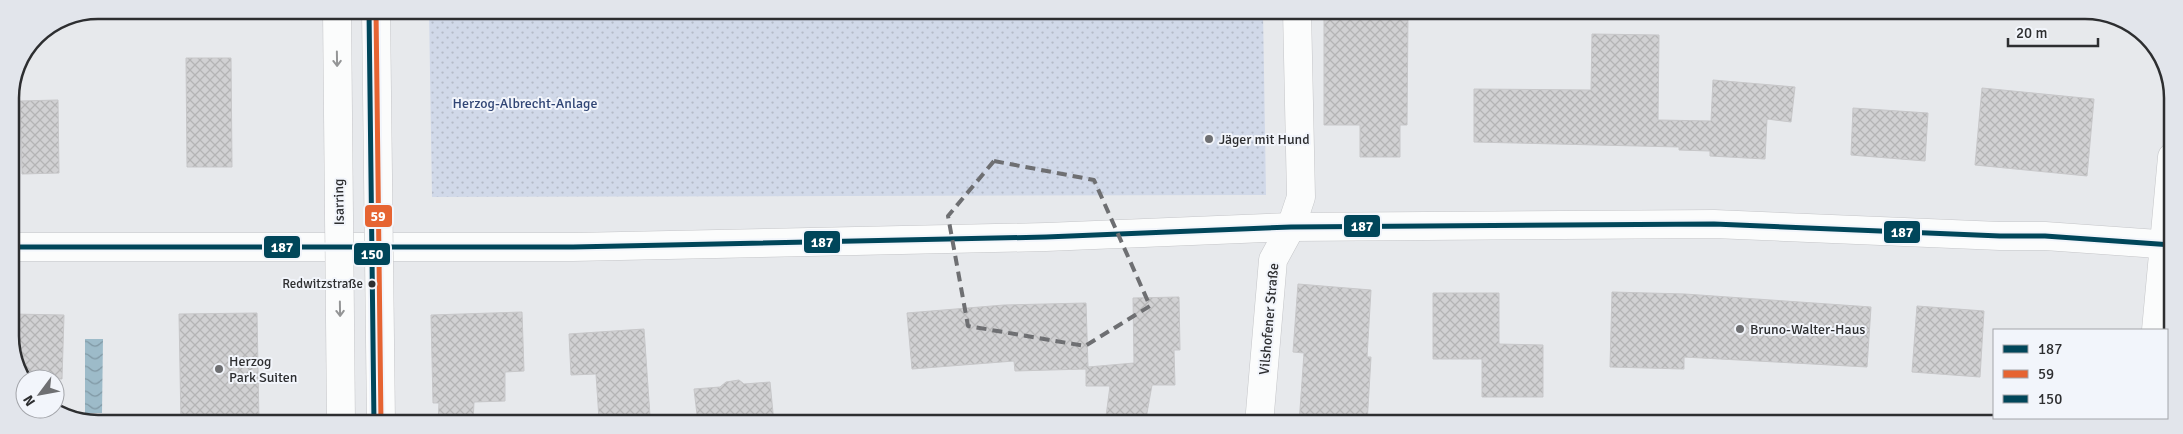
<svg xmlns="http://www.w3.org/2000/svg" width="2183" height="434" viewBox="0 0 2183 434" font-family="Signika,sans-serif">
<style>
.grass{fill:url(#grass-dots)}
.water{fill:url(#water-waves)}
.building{fill:url(#building-cross-hatch);stroke:#c7c7c9}
.lines{fill:none;stroke-linecap:round;stroke-linejoin:round}
.minor-casing{stroke:#c4c5c8;stroke-width:29}
.minor{stroke:#fbfcfc;stroke-width:28}
.highway-bridge-casing{stroke:#c4c5c8;stroke-width:29;stroke-linecap:butt}
.highway-bridge{stroke:#fbfcfc;stroke-width:28}
.bus-1-casing{stroke:#f2f5fb;stroke-width:9}
.bus-2-casing{stroke:#f2f5fb;stroke-width:9}
.bus-3-casing{stroke:#f2f5fb;stroke-width:9}
.bus-1{stroke:#00465a;stroke-width:5}
.bus-2{stroke:#e66432;stroke-width:5}
.bus-3{stroke:#00465a;stroke-width:5}
.oneway{stroke:#949596}
.marked{fill:none;stroke:#6e6f72;stroke-width:4;stroke-dasharray:10 6;stroke-linejoin:round}
.poi-dot{fill:#6e6f72;stroke:#f2f5fb;stroke-width:2}
.bus-dot{fill:#2d2e30;stroke:#f2f5fb;stroke-width:2}
.labels{text-anchor:middle;dominant-baseline:central;stroke-width:4;stroke-linejoin:round;paint-order:stroke}
.bus-label{font-size:13px;fill:#2d2e30;stroke:#f2f5fb;text-anchor:end}
.park-label{font-size:14px;fill:#314675;stroke:#f2f5fb}
.poi-label{font-size:14px;fill:#2d2e30;stroke:#f2f5fb;text-anchor:start}
.street-label{font-size:14px;fill:#2d2e30;stroke:#f2f5fb}
.rim{fill:none;stroke:#2d2e30;stroke-width:2.5}
.line-badge{stroke:#f2f5fb;stroke-width:2}
.badge-label{font-size:14px;text-anchor:middle;font-weight:bold;fill:#fff}
</style>
<defs>
<pattern id="grass-dots" width="8" height="8" patternUnits="userSpaceOnUse" patternTransform="scale(1.25)"><rect width="8" height="8" fill="#d1d9e9"/><path d="M2 2h.1M6 6h.1" fill="none" stroke="#b4bbc8" stroke-width="1.8" stroke-linecap="round"/></pattern>
<pattern id="water-waves" width="16" height="10" patternUnits="userSpaceOnUse" patternTransform="scale(1.25)"><rect width="16" height="10" fill="#9dbbc9"/><path d="M0 5q4-4 8 0t8 0" fill="none" stroke="#8098a4"/></pattern>
<pattern id="building-cross-hatch" width="8" height="8" patternUnits="userSpaceOnUse" patternTransform="scale(1.25)"><rect width="8" height="8" fill="#d1d1d3"/><path d="M0 0l8 8M0 8l8-8" fill="none" stroke="#b4b4b5"/></pattern>
</defs>
<rect width="100%" height="100%" fill="#e7e9ec"/>
<!-- grass -->
<path class="grass" d="M429 10H1263L1266 195 432 197Z"/>
<!-- water -->
<g class="water">
<path d="M85 339H103L102 413H85Z"/>
<path d="M1065 418V424L1018 423V420Z"/>
</g>
<!-- building -->
<g class="building">
<path d="M1324 10 1408 11 1407 125H1400V157H1360V125H1324Z"/>
<path d="M1592 34 1659 35 1658 120 1711 121 1713 80 1795 87 1791 122 1767 119 1765 159 1710 156V151L1679 150V147L1474 142V89L1591 90Z"/>
<path d="M186 58H231L232 167H187Z"/>
<path d="M1982 88 2094 99 2087 176 1975 165Z"/>
<path d="M58 100 59 173 22 174 20 101Z"/>
<path d="M1853 108 1928 113 1925 161 1851 155Z"/>
<path d="M1298 284 1371 290 1367 357H1371L1367 424H1299L1304 353 1293 352Z"/>
<path d="M1612 292 1685 294 1871 307 1867 367 1684 357V369L1610 367Z"/>
<path d="M1433 293H1499V344L1543 345V397H1482V359H1433Z"/>
<path d="M1179 297 1180 350H1174L1175 385H1152L1145 424H1105L1110 386H1086V369L1015 371 1014 361 912 369 907 313 1004 305 1086 303 1088 367 1134 363 1133 298Z"/>
<path d="M1917 306 1984 311 1980 377 1912 372Z"/>
<path d="M522 312 524 371 505 372V401L474 402 473 423H438L439 403H433L431 315Z"/>
<path d="M257 313 259 423H181L179 314Z"/>
<path d="M12 314 64 315 62 379H26L13 358Z"/>
<path d="M644 329 650 416 599 419 596 374 571 375 569 334Z"/>
<path d="M739 380 744 384 770 382 774 423H698L694 389 720 387 726 382Z"/>
</g>
<g class="lines">
<defs>
<g id="minor">
<path d="M12 247H573L1046 237 1291 227 1714 224 2000 236H2045L2172 245"/>
<path d="M2156 330 2172 157"/>
<path d="M1259 424 1273 260 1291 227 1301 197 1297 10"/>
</g>
</defs>
<!-- minor casing -->
<use href="#minor" class="minor-casing"/>
<!-- minor -->
<use href="#minor" class="minor"/>
<defs>
<g id="highway-bridge">
<path d="M337 10 341 423"/>
<path d="M376 10 381 423"/>
</g>
</defs>
<!-- highway-bridge casing -->
<use href="#highway-bridge" class="highway-bridge-casing"/>
<!-- highway-bridge -->
<use href="#highway-bridge" class="highway-bridge"/>
<defs>
<path id="bus-1" d="M12 247H573L1046 237 1291 227 1714 224 2000 236H2045L2172 245"/>
<path id="bus-2" d="M376 10 381 423"/>
<path id="bus-3" d="M369 10 374 423"/>
</defs>
<!-- bus-1 casing -->
<use href="#bus-1" class="bus-1-casing"/>
<!-- bus-2 casing -->
<use href="#bus-2" class="bus-2-casing"/>
<!-- bus-3 casing -->
<use href="#bus-3" class="bus-3-casing"/>
<!-- bus-1 -->
<use href="#bus-1" class="bus-1"/>
<!-- bus-2 -->
<use href="#bus-2" class="bus-2"/>
<!-- bus-3 -->
<use href="#bus-3" class="bus-3"/>
</g>
<!-- one-way arrows -->
<defs><path id="oneway-shaft" d="M-6 0H5M1.5-3L5.5 0L1.5 3" fill="none" stroke-width="1.6" stroke-linecap="round" stroke-linejoin="round" transform="scale(1.25)"/></defs>
<g class="oneway">
<use href="#oneway-shaft" transform="translate(337 59) rotate(89)"/>
<use href="#oneway-shaft" transform="translate(340 309) rotate(89)"/>
</g>
<!-- marked area -->
<path class="marked" d="M994 161 1094 180 1150 306 1085 346 968 326 948 216Z"/>
<!-- markers -->
<g class="poi-dot">
<circle cx="1209" cy="139" r="5"/>
<circle cx="1740" cy="329" r="5"/>
<circle cx="219" cy="369" r="5"/>
</g>
<circle class="bus-dot" cx="372" cy="284" r="4.5"/>
<g class="labels">
<!-- bus labels -->
<g class="bus-label">
<text x="363" y="284">Redwitzstraße</text>
</g>
<!-- park labels -->
<g class="park-label">
<text x="525" y="103">Herzog-Albrecht-Anlage</text>
</g>
<!-- poi labels -->
<g class="poi-label">
<text x="1219" y="139">Jäger mit Hund</text>
<text x="1750" y="329">Bruno-Walter-Haus</text>
<text x="229" y="361">Herzog<tspan x="229" dy="16">Park Suiten</tspan></text>
</g>
<!-- street labels -->
<g class="street-label">
<text transform="translate(339 202) rotate(-91)">Isarring</text>
<text transform="translate(1269 319) rotate(-85)">Vilshofener Straße</text>
</g>
</g>
<!-- crop -->
<path d="M0 0H2183V434H0ZM98 19H2085A79 79 0 0 1 2164 98V336A79 79 0 0 1 2085 415H98A79 79 0 0 1 19 336V98A79 79 0 0 1 98 19Z" fill="#e2e5eb" fill-rule="evenodd"/>
<path class="rim" d="M98 19H2085A79 79 0 0 1 2164 98V336A79 79 0 0 1 2085 415H98A79 79 0 0 1 19 336V98A79 79 0 0 1 98 19Z"/>
<g class="line-badge">
<rect x="364" y="204" width="29" height="24" rx="5" fill="#e66432"/>
<rect x="1343" y="214" width="38" height="24" rx="5" fill="#00465a"/>
<rect x="1883" y="220" width="38" height="24" rx="5" fill="#00465a"/>
<rect x="803" y="230" width="38" height="24" rx="5" fill="#00465a"/>
<rect x="263" y="235" width="38" height="24" rx="5" fill="#00465a"/>
<rect x="353" y="242" width="38" height="24" rx="5" fill="#00465a"/>
</g>
<g class="badge-label">
<text x="378" y="221">59</text>
<text x="1362" y="231">187</text>
<text x="1902" y="237">187</text>
<text x="822" y="247">187</text>
<text x="282" y="252">187</text>
<text x="372" y="259">150</text>
</g>
<!-- legend -->
<rect x="1993" y="329" width="175" height="90" fill="#f2f5fb" stroke="#a3a5aa"/>
<rect x="2003" y="345" width="25" height="8" fill="#00465a" stroke="#a3a5aa"/>
<text x="2038" y="354" font-size="15" fill="#2d2e30">187</text>
<rect x="2003" y="370" width="25" height="8" fill="#e66432" stroke="#a3a5aa"/>
<text x="2038" y="379" font-size="15" fill="#2d2e30">59</text>
<rect x="2003" y="395" width="25" height="8" fill="#00465a" stroke="#a3a5aa"/>
<text x="2038" y="404" font-size="15" fill="#2d2e30">150</text>
<!-- north arrow -->
<g transform="translate(40 394) rotate(238)"><circle r="24" fill="#f2f5fb" stroke="#a3a5aa"/>
<path d="M0-4L9 19L0 12L-9 19Z" fill="#6e6f72"/>
<text y="-8" font-size="14" font-weight="bold" text-anchor="middle" fill="#2d2e30">N</text>
</g>
<!-- scale -->
<path d="M2008 38v8h90v-8" fill="none" stroke="#2d2e30" stroke-width="2.5"/>
<text x="2016" y="38" font-size="15" fill="#2d2e30" stroke="#f2f5fb" stroke-width="4" paint-order="stroke">20 m</text>
</svg>
